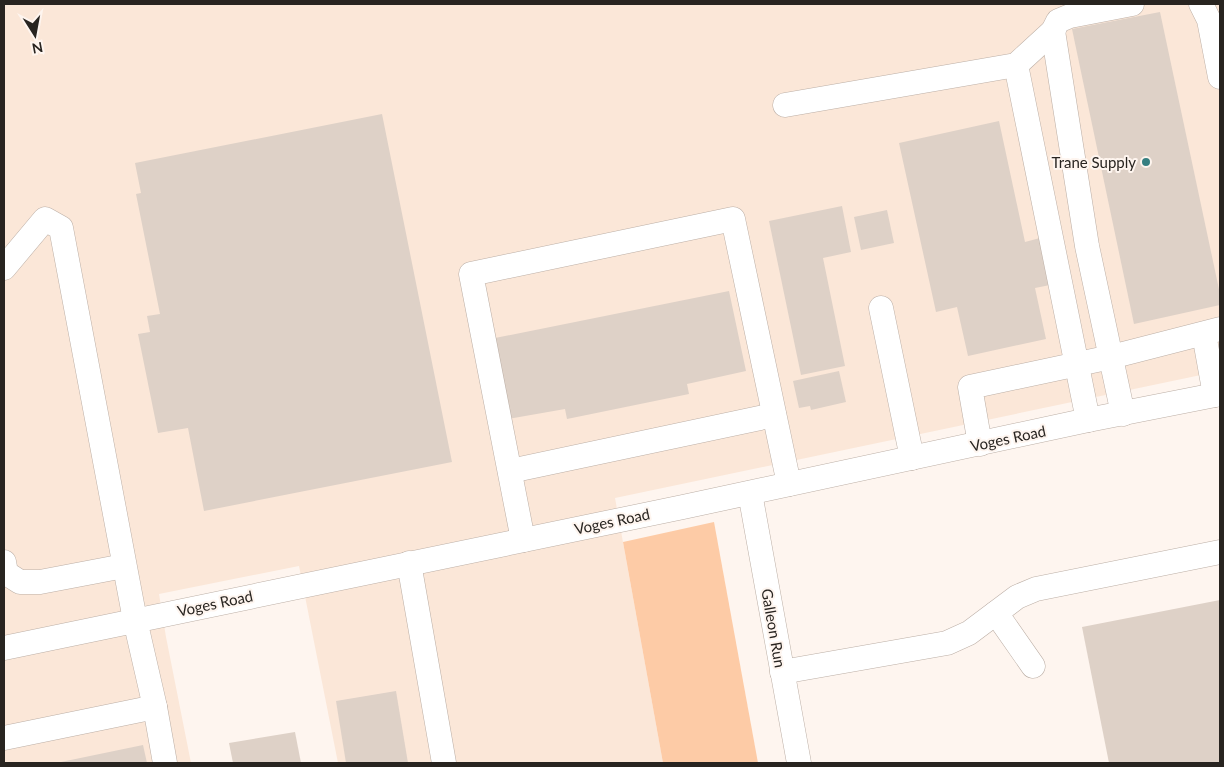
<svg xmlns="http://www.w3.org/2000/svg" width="1224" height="767" viewBox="0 0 1224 767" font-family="Lato,sans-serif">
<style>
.built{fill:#fbe7d8}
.green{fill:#fdcba6}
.building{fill:#ded1c7}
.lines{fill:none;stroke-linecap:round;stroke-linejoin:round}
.minor-casing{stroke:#bcafa6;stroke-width:25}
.minor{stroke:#fff;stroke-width:24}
.poi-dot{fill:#367f81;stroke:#fef5ef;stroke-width:2}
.labels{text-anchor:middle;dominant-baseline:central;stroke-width:4;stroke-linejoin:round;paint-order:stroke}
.poi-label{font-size:15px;fill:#282420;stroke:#fef5ef;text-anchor:end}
.street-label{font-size:15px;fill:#282420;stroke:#fef5ef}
</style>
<rect width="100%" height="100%" fill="#fef5ef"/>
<!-- built -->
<path class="built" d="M4 4H1220V371L615 498 663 763H338L299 566 159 594 166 637 191 763H4Z"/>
<!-- green -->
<path class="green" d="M714 522 758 763H663L623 542Z"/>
<!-- building -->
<g class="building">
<path d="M1160 12 1220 294V305L1134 324 1072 29Z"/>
<path d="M382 114 452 462 204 511 188 428 158 433 138 334 150 332 147 316 160 314 136 194 141 193 135 163Z"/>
<path d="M999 121 1025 242 1040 238 1050 285 1035 288 1046 339 968 356 957 307 936 312 899 143Z"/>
<path d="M842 206 851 252 823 258 845 366 801 375 769 221Z"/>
<path d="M887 210 894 243 861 250 854 217Z"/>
<path d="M729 291 746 371 687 384 689 394 567 419 565 409 508 419 490 339Z"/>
<path d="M839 371 846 402 811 410 810 406 799 408 793 381Z"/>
<path d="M1220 600V763H1109L1082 627Z"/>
<path d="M396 691 408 763H346L336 701Z"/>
<path d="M295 732 301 763H233L229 743Z"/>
<path d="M143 745 147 763H61V762Z"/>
</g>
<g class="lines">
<defs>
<g id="minor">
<path d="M1201 4 1209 20 1220 77"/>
<path d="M1053 31 1087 246 1123 414"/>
<path d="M1016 65 1088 420"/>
<path d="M785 105 1016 65 1053 31 1058 21 1070 16 1132 4"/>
<path d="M4 268 45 219 61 228 135 620 155 707 165 763"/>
<path d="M881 308 912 458"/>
<path d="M1204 334 1215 395"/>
<path d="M980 444 970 387 1111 357 1220 329"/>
<path d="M510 471 774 415"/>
<path d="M750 493 799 763"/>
<path d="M523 540 471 274 733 219 789 484"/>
<path d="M4 562 6 573 20 582H40L124 566"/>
<path d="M409 563 444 763"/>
<path d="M996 613 1033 666"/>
<path d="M4 648 683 507 1088 420 1220 394"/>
<path d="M782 672 947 643 969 633 1017 597 1036 589 1220 552"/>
<path d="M4 738 155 707"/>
</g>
</defs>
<!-- minor casing -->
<use href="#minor" class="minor-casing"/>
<!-- minor -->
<use href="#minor" class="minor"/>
</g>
<!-- markers -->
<circle class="poi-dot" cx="1146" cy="162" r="5"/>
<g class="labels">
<!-- poi labels -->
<g class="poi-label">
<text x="1136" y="162">Trane Supply</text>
</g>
<!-- street labels -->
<g class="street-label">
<text transform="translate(1008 438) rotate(-12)">Voges Road</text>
<text transform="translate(612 521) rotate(-12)">Voges Road</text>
<text transform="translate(215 603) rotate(-12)">Voges Road</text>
<text transform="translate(774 628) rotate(80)">Galleon Run</text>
</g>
</g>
<!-- border -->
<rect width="1224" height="767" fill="none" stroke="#282420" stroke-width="10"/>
<!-- north arrow -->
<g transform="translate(35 35) rotate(169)" stroke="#fef5ef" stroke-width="4" paint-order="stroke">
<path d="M0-4L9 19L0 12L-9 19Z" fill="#282420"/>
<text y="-8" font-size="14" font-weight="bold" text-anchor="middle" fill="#282420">N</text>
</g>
</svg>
